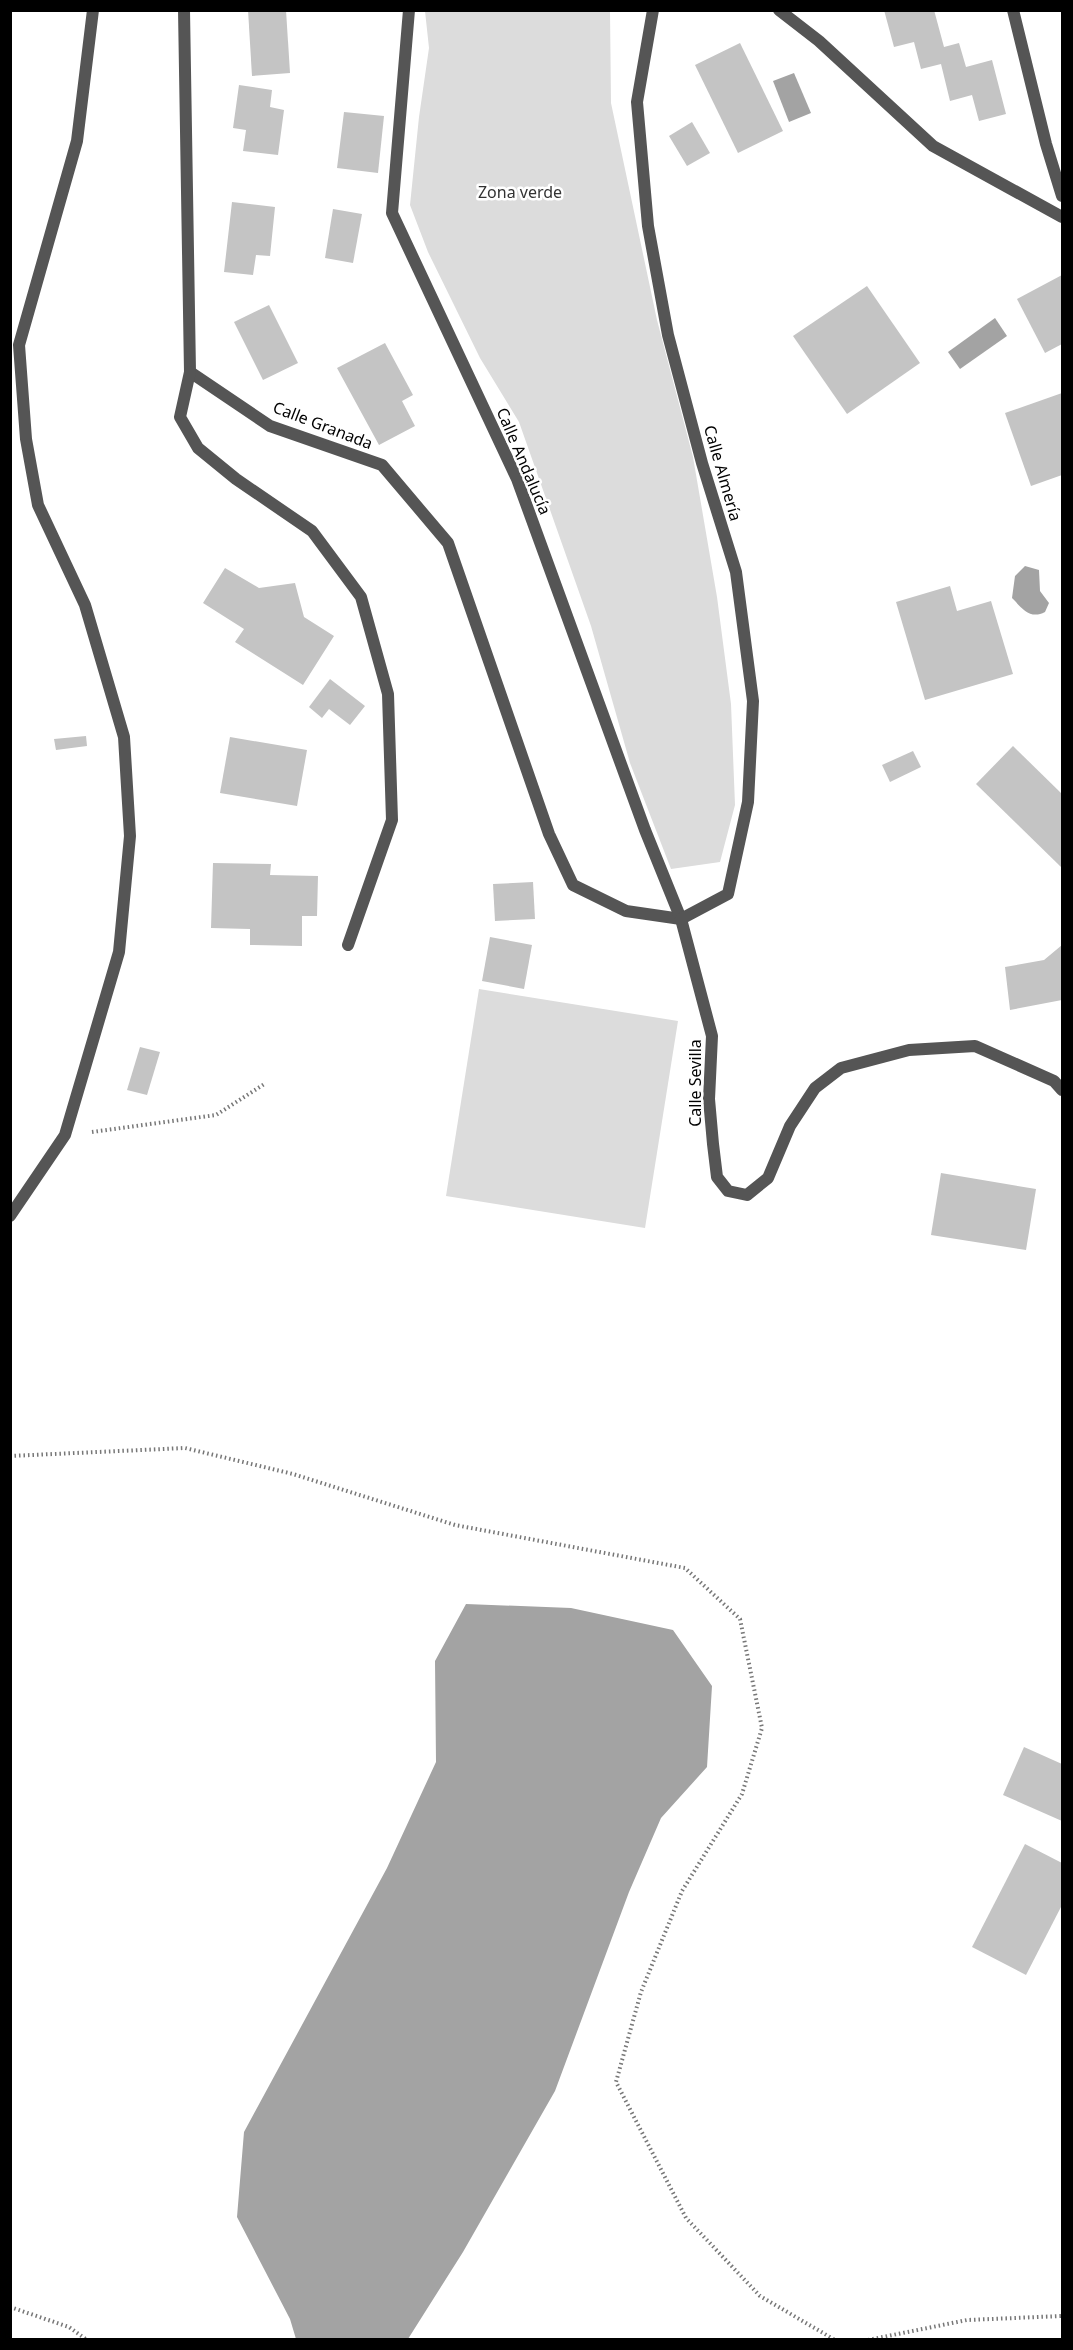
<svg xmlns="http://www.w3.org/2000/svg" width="1073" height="2350" viewBox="0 0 1073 2350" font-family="'Noto Sans',sans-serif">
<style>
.green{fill:#dcdcdc}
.water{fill:#a3a3a3}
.building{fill:#c4c4c4}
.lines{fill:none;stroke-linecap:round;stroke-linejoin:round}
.path{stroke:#777;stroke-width:4;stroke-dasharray:1.5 3;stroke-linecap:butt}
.street{stroke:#555;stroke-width:12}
.labels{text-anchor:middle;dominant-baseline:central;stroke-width:5;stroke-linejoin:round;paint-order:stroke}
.park-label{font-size:16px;fill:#333;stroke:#fff}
.street-label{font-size:16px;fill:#000;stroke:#fff}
</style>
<rect width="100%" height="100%" fill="#fff"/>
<!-- green -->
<g class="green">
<path d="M425 11H610L611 103 657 320 693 457 717 597 731 704 735 805 720 862 671 869 630 763 591 626 519 422 480 358 428 252 410 205 419 117 429 48Z"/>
<path d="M479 989 678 1021 645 1228 446 1196Z"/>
</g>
<!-- water -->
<g class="water">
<path d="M794 73 811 113 789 122 773 81Z"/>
<path d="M995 318 1007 336 960 369 948 352Z"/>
<path d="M1025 566 1039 570 1040 591 1049 603 1045 612C1030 620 1022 608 1012 598L1015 576Z"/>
<path d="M466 1604 571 1608 673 1630 712 1686 707 1767 661 1818 629 1892 555 2091 463 2252 408 2339H296L290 2319 237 2217 244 2132 387 1868 436 1762 435 1661Z"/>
</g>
<!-- building -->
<g class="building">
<path d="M248 10H286L290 73 252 76Z"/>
<path d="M884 10H934L944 47 959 43 966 67 992 60 1006 114 979 121 972 95 950 101 941 64 921 69 914 42 894 47Z"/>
<path d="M740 43 783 131 738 153 695 65Z"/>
<path d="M239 85 272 90 270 107 284 110 278 155 243 151 246 130 233 128Z"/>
<path d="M344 112 384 116 378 173 337 168Z"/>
<path d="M692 122 710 153 687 166 669 136Z"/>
<path d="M232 202 275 207 270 256 256 255 253 275 224 272Z"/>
<path d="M333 209 362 214 353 263 325 258Z"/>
<path d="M1062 275V344L1045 353 1017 299Z"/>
<path d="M867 286 920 363 847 414 793 336Z"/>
<path d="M269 305 298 363 263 380 234 322Z"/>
<path d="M385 343 413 395 402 401 415 426 379 445 337 368Z"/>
<path d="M1062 393V475L1031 486 1005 413Z"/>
<path d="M225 568 259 588 295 583 304 617 334 636 303 685 235 642 244 629 203 603Z"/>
<path d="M950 586 957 611 991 601 1013 674 925 700 896 602Z"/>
<path d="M330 679 365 706 350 725 329 709 322 718 309 707Z"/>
<path d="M86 736 87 746 56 750 54 739Z"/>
<path d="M230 737 307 750 297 806 220 793Z"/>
<path d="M1013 746 1062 794V868L976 784Z"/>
<path d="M913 751 921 767 890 782 882 765Z"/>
<path d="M213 863 271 864 270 875 318 876 317 916H302V946L250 945V929L211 928Z"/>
<path d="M533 882 535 919 495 921 493 884Z"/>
<path d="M490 937 532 945 524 989 482 981Z"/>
<path d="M1062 945V1000L1010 1010 1005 967 1044 960Z"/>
<path d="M140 1047 160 1052 147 1095 127 1090Z"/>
<path d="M941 1173 1036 1189 1026 1250 931 1235Z"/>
<path d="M1024 1747 1062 1764V1821L1003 1795Z"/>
<path d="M1025 1844 1062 1863V1905L1026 1975 972 1947Z"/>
</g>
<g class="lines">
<!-- path -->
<g class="path">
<path d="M92 1132 216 1115 266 1083"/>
<path d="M10 1456 185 1448 293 1474 455 1525 685 1568 740 1619 762 1728 742 1794 682 1891 641 1992 616 2082 686 2218 760 2296 835 2340"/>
<path d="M10 2307 69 2327 87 2340"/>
<path d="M868 2340 967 2320 1062 2316"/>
</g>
<!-- street -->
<g class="street">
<path d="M184 10 190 372 270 426 382 465 448 543 549 834 573 885 626 911 681 919"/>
<path d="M409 10 392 213 517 479 645 830 681 919 712 1036 709 1099 713 1144 717 1177 728 1191 747 1195 768 1178 790 1126 815 1088 841 1068 909 1050 975 1046 1054 1081 1062 1090"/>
<path d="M653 10 637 102 648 226 668 335 702 463 736 572 753 701 748 802 728 894 681 919"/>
<path d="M779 10 819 41 933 146 1062 217"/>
<path d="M1013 10 1046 144 1062 196"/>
<path d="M190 372 180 417 198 448 236 479 312 531 361 597 388 694 392 820 348 945"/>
<path d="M10 1216 65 1135 119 952 130 836 124 737 85 605 38 505 26 439 19 345 77 141 93 10"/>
</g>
</g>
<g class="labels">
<!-- park labels -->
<g class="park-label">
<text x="520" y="192">Zona verde</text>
</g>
<!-- street labels -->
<g class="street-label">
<text transform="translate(323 425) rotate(21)">Calle Granada</text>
<text transform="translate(524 461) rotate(67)">Calle Andalucía</text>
<text transform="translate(723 473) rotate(74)">Calle Almería</text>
<text transform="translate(695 1083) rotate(-90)">Calle Sevilla</text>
</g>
</g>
<!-- border -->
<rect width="1073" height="2350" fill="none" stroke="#000000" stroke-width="24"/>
</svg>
